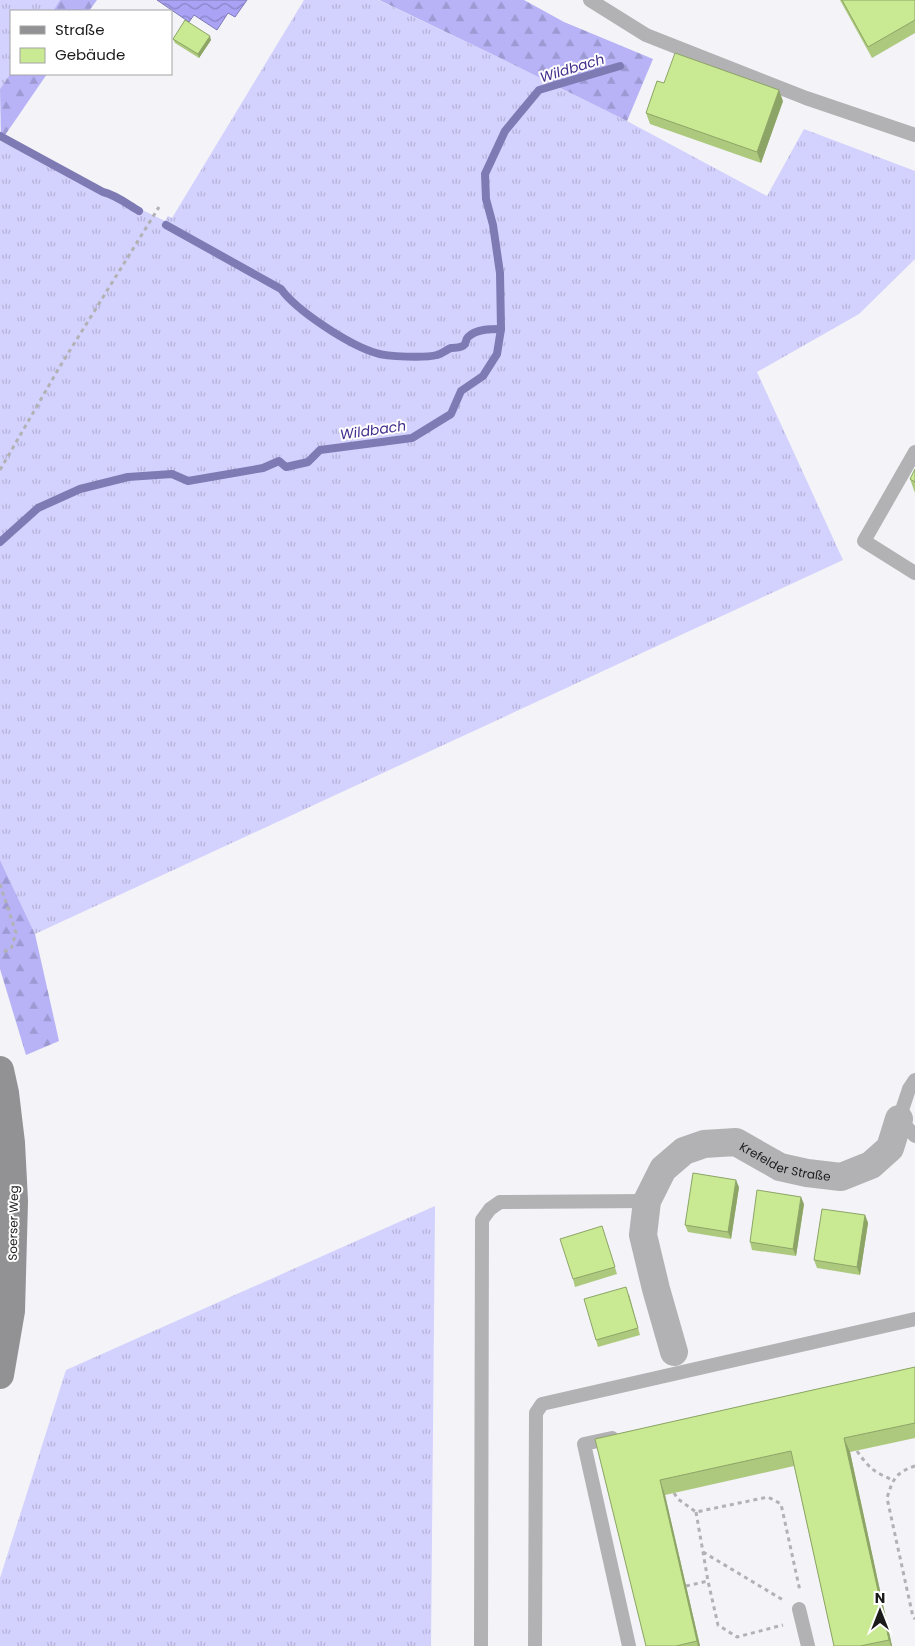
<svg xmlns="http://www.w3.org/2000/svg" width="915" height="1646" viewBox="0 0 915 1646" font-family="Poppins,sans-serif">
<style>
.grass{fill:url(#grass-tufts)}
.forest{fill:url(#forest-firs)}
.water{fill:url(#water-waves);stroke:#7e7ab4}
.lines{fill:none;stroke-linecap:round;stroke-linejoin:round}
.stream{stroke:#7e7ab4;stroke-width:8}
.path{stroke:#b2b2b5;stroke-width:3;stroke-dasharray:4 4;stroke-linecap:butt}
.lane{stroke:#b2b2b4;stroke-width:14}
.street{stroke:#b2b2b4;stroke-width:28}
.secondary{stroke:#929295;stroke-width:28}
.wall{fill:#adc97e}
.shaded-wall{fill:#8da467}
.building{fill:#c9ea93;stroke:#8da467}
.labels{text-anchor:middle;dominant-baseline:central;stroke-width:4;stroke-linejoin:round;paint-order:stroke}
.street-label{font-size:12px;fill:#1b1b1c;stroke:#fff}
.water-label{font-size:14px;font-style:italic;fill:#432f8d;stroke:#fff}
</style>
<defs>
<pattern id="grass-tufts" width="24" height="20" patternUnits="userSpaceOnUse" patternTransform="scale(1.25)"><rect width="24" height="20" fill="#d3d1fd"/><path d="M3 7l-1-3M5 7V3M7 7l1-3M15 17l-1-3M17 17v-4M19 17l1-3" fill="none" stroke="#b5b3d8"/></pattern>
<pattern id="forest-firs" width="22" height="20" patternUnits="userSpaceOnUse" patternTransform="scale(1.25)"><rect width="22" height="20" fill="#b7b3f6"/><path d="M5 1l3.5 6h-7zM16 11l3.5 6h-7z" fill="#9d99d2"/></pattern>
<pattern id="water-waves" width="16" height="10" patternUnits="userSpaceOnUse" patternTransform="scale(1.25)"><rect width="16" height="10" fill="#a9a2f5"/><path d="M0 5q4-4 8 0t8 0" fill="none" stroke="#8983c6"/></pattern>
</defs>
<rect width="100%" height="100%" fill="#f3f3f8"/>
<!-- grass -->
<g class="grass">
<path d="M0 0H60L53 11H11V73L0 89Z"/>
<path d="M304 0H378L494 55 627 121 767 196 804 129 915 171V259L859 314 757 372 843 560 35 934 0 860V141L165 221 168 216 172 218Z"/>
<path d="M435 1206 431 1646H0V1578L66 1370Z"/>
</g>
<!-- forest -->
<g class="forest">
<path d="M60 0H97L89 11H53Z"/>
<path d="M379 0H524L564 22 653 59 627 121 494 55Z"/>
<path d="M11 73 47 74 1 141 0 89Z"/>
<path d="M0 860 35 934 59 1041 26 1055 0 969Z"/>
</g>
<!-- water -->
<path class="water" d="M157 0H247L235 17 228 13 217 30 194 15 189 22Z"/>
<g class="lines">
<!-- stream -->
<g class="stream">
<path d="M0 136 103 192C116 195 127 204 139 211"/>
<path d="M166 225 281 289C297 311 349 345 376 353 387 357 426 358 437 355 442 354 446 350 451 348 455 347 461 349 465 344 466 342 466 339 468 337 476 329 490 329 501 329"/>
<path d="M0 542 38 508 80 489 128 477 172 474 188 481 263 468 279 461 286 467 308 462 320 450 412 438 451 414 461 391 483 376 497 354 501 329 500 273 493 225 486 199 485 174 505 131 539 90 620 66"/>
</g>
<!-- path -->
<g class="path">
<path d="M0 470 59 368 159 207"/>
<path d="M0 884 16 933 11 949 0 953"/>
<path d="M857 1451C868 1467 875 1473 893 1480"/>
<path d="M915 1466C895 1473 893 1479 887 1498L913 1617 915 1619"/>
<path d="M674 1493 678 1499 696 1512 768 1497 781 1504 800 1591"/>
<path d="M696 1512 708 1581 718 1625 737 1637 783 1625"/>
<path d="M703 1552 783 1600"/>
<path d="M686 1586 708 1581"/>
</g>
<!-- lane -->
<g class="lane">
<path d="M590 0 646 35 806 98 915 135"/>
<path d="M915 452 864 541 915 573"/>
<path d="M915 1080 909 1089 899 1119 915 1136"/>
<path d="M612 1438 584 1444 629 1646"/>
<path d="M799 1609 808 1646"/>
<path d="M481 1646 482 1220 490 1209 500 1202 647 1201"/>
<path d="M535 1646 536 1413 542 1404 915 1319"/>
</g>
<!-- street -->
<path class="street" id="s1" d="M674 1352 656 1289 643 1235 647 1201 663 1169 684 1151 704 1144 736 1142 780 1167 807 1173 841 1177 871 1165 890 1148 899 1119"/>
<!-- secondary -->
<path class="secondary" d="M0 1070 5 1093 11 1143 14 1201 11 1311 0 1375"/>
</g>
<!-- wall -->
<g class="wall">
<path d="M840 0H915V33L872 58Z"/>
<path d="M173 39 211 40 199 58 175 43Z"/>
<path d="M664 83 783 101 761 163 650 124 646 113Z"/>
<path d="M915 469V493L910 479Z"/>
<path d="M739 1187 731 1239 688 1232 685 1225Z"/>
<path d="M804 1204 796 1256 752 1250 750 1242Z"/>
<path d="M865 1215 868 1223 860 1275 817 1268 814 1260Z"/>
<path d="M602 1226 617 1274 575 1287 573 1279Z"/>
<path d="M629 1294 640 1335 598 1347 596 1340Z"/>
<path d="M915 1367V1438L850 1452 892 1646H834L794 1466 665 1495 700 1646H646L595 1439Z"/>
</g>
<!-- shaded-wall -->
<g class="shaded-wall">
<path d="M210 36 211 40 199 58 198 54Z"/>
<path d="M779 90 783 101 761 163 757 152Z"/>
<path d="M736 1180 739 1187 731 1239 728 1232Z"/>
<path d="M801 1197 804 1204 796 1256 793 1249Z"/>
<path d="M865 1215 868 1223 860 1275 857 1267Z"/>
<path d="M844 1438 850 1452 892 1646H891L889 1640Z"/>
<path d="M660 1480 665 1495 700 1646H698L697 1641Z"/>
</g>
<!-- building -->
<g class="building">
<path d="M842 0H915V20L868 47Z"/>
<path d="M185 20 210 36 198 54 173 39Z"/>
<path d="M675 53 779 90 757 152 646 113 657 81 664 83Z"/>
<path d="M915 469V482L910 479Z"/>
<path d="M693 1173 736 1180 728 1232 685 1225Z"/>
<path d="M757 1190 801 1197 793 1249 750 1242Z"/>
<path d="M822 1209 865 1215 857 1267 814 1260Z"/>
<path d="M602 1226 615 1267 573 1279 560 1239Z"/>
<path d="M626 1287 638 1328 596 1340 584 1299Z"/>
<path d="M915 1367V1423L844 1438 889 1640 860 1646H834L791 1451 660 1480 697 1641 676 1646H646L595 1439Z"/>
</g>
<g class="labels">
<!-- street labels -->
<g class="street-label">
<text stroke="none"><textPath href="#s1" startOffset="326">Krefelder Straße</textPath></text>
<text transform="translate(13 1223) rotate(-89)">Soerser Weg</text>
</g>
<!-- water labels -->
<g class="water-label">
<text transform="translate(572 68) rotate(-17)">Wildbach</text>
<text transform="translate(373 430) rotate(-8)">Wildbach</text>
</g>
</g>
<!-- legend -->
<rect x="10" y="10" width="162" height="65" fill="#ffffff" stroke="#a4a4a4"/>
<rect x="20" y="26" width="25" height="8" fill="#929295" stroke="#a4a4a4"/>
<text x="55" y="35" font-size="15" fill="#1b1b1c">Straße</text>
<rect x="20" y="48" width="25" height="15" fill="#c9ea93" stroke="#a4a4a4"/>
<text x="55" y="60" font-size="15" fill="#1b1b1c">Gebäude</text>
<!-- north arrow -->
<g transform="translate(880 1611)" stroke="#ffffff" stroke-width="4" paint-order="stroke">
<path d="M0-4L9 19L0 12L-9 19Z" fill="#1b1b1c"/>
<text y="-8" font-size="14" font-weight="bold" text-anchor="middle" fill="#1b1b1c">N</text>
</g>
</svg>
